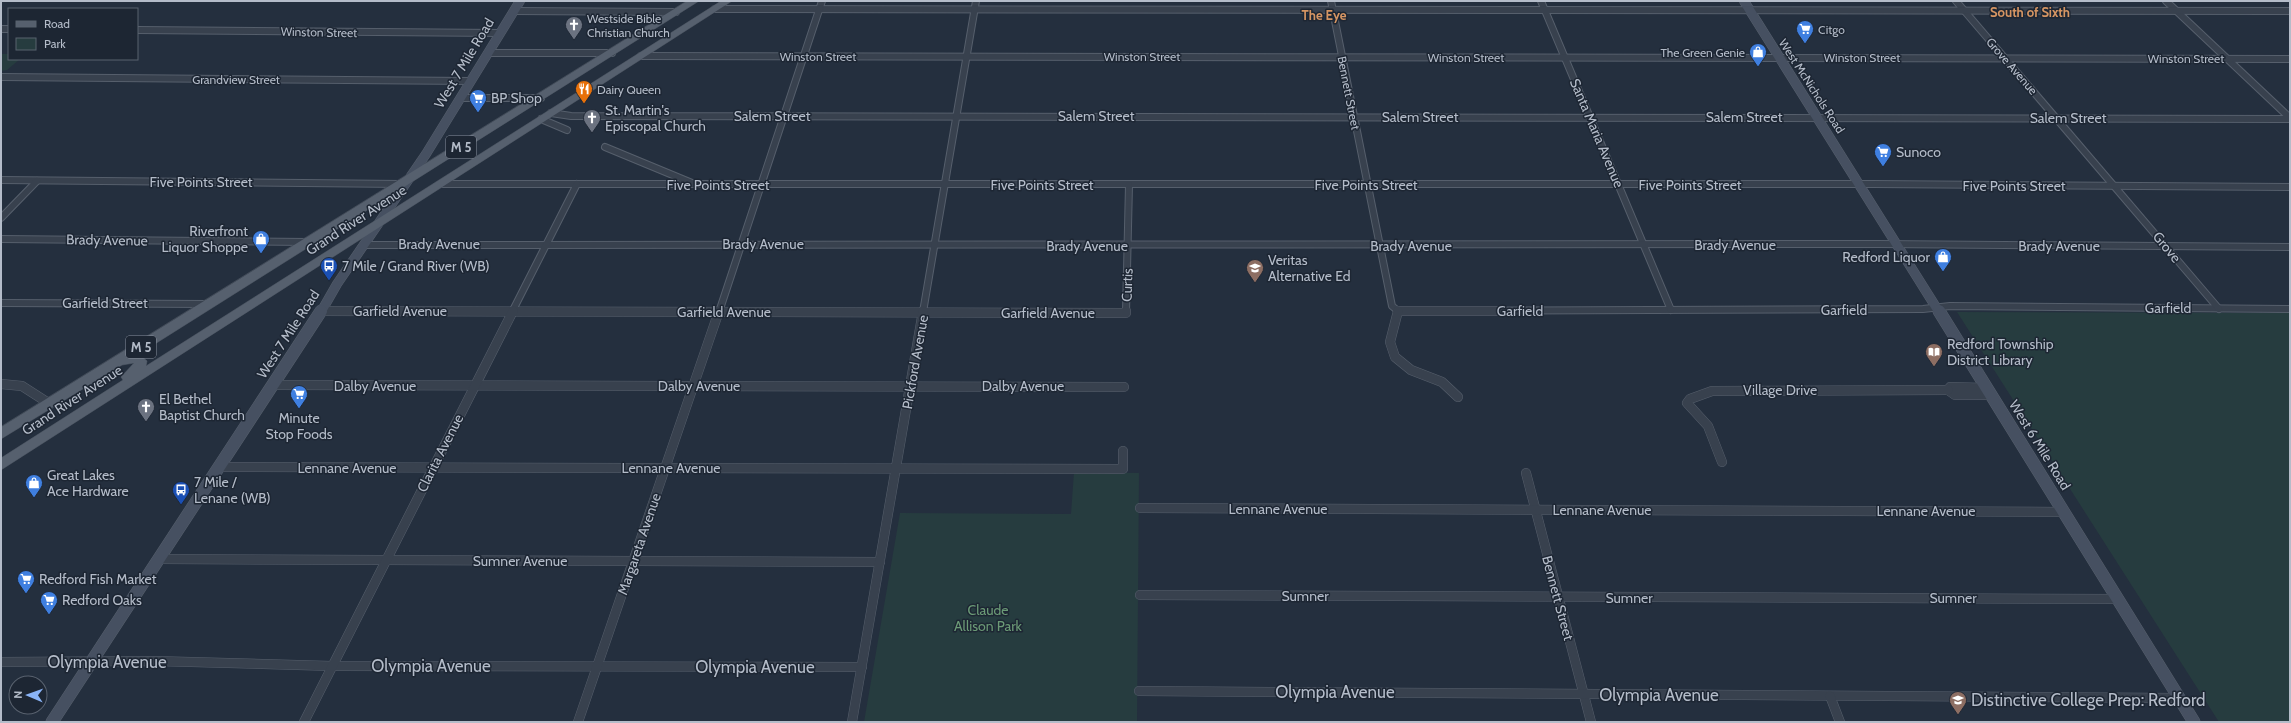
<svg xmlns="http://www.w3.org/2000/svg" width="2291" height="723" viewBox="0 0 2291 723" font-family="Cabin,sans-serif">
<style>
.green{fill:#263c3f}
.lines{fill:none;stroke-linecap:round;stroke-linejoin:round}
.street-far1-casing{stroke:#565f6c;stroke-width:8}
.street-casing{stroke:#565f6c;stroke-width:10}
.secondary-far1-casing{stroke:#565f6c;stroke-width:10}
.secondary-casing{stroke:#565f6c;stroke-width:13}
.primary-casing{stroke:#414a57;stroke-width:1}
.street-far1{stroke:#38414e;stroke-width:6}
.street{stroke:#38414e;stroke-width:9}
.secondary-far1{stroke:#465061;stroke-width:9}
.secondary{stroke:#465061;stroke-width:12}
.primary{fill:#56606e;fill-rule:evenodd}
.labels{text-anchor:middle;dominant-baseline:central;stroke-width:3;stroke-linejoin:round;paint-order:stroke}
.far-poi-label{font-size:12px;fill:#b4bcc9;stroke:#1d2633;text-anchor:start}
.far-street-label{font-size:12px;fill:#b4bcc9;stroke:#1d2633}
.far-neighbourhood-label{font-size:13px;font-weight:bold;fill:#d59563;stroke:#1d2633}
.shield{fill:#1d2633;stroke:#878f9c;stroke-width:1}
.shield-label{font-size:13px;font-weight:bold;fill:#b4bcc9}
.street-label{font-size:14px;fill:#b4bcc9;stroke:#1d2633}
.poi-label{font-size:14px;fill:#b4bcc9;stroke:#1d2633;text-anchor:start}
.park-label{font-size:14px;fill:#6b9a76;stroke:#1d2633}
.near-street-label{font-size:17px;fill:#b4bcc9;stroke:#1d2633}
.near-poi-label{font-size:17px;fill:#b4bcc9;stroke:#1d2633;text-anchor:start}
</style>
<rect width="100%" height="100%" fill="#242f3e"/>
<!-- green -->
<g class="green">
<path d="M1 54H9V59H20L7 70 1 71Z"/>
<path d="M1957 312 2290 313V722H2219Z"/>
<path d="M1074 472 1139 473 1137 722H864L900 513 1071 514Z"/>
</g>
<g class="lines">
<defs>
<g id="street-far1">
<path d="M1331 1 1392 306 1398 311 1923 309 1950 306 2290 309"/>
<path d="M1541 1 1671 310"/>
<path d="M1956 1 2219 309"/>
<path d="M2166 1 2290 118"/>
<path d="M715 9 2290 11"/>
<path d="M514 11 676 12"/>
<path d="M1 29H9"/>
<path d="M137 30 500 33"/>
<path d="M488 53H612"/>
<path d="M641 56 2290 59"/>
<path d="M1 77 471 81"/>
<path d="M461 98H541"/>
<path d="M551 113 571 116 2290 119"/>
<path d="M541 119 567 130"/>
<path d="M605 147 692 183"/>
<path d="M1 180 402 184"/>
<path d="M441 184H1875L2290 187"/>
<path d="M1 218 37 181"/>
<path d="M1 239 308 242"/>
<path d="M364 245 1880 244 2290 247"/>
<path d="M1 303 209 304"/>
<path d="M321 311 562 312"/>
<path d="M512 312 577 184"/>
<path d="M719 312 822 1"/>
<path d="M923 312 976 1"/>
<path d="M1126 312 1129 185"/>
</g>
<g id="street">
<path d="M321 311 1126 313V311"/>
<path d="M1398 311H1503"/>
<path d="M1398 311 1390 342 1395 357 1411 370 1442 382 1458 397"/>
<path d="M1 384 22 386 50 404"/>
<path d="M273 385 1124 387"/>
<path d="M1986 388 1950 387 1948 390 1955 395H1991"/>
<path d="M1722 462 1708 426 1687 403 1690 399 1712 391 1948 390"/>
<path d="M219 467 1123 469V451"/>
<path d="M1526 473 1591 722"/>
<path d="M1140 508 2064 512"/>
<path d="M159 559 880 562"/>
<path d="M1140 595 2118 599"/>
<path d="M1 662 154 661 332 666 862 667"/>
<path d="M1139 691 2179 698"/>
<path d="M1830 696 1840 722"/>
<path d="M304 722 513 311"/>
<path d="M578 722 719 311"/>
<path d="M852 722 923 311"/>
</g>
<g id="secondary-far1">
<path d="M1744 1 1939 312"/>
<path d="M321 312 337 284 426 154 520 1"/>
</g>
<g id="secondary">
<path d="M1939 311 2194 722"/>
<path d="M52 722 321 311"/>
</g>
<path id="primary" d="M687 1H699L139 354 147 361 146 366 721 1H732L1 470V458L123 380 121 377 134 363 122 365 1 439V427Z"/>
</defs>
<!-- street-far1 casing -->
<use href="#street-far1" class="street-far1-casing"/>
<!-- street casing -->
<use href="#street" class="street-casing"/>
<!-- secondary-far1 casing -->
<use href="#secondary-far1" class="secondary-far1-casing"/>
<!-- secondary casing -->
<use href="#secondary" class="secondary-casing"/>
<!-- primary casing -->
<use href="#primary" class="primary-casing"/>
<!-- street-far1 -->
<use href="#street-far1" class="street-far1"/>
<!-- street -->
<use href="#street" class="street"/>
<!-- secondary-far1 -->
<use href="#secondary-far1" class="secondary-far1"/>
<!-- secondary -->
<use href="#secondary" class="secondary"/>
<!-- primary -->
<use href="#primary" class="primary"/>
</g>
<!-- icons -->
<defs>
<symbol id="church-pin" viewBox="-11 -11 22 30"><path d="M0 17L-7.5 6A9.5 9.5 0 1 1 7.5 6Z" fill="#6b7280" stroke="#1d2633"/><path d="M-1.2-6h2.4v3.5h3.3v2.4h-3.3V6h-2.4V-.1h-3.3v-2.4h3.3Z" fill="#fff"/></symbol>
<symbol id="supermarket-pin" viewBox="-11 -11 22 30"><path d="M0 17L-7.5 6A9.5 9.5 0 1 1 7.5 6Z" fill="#3f7fe0" stroke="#1d2633"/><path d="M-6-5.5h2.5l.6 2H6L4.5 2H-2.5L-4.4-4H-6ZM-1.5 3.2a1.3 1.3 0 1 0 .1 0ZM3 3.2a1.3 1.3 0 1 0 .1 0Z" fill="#fff"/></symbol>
<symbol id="shop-pin" viewBox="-11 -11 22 30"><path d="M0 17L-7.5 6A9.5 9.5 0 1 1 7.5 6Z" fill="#3f7fe0" stroke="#1d2633"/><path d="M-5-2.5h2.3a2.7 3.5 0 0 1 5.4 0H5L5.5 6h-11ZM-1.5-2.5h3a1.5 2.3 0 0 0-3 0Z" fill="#fff"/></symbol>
<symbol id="restaurant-pin" viewBox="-11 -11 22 30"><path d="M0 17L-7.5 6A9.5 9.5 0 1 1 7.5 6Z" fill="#e8710a" stroke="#1d2633"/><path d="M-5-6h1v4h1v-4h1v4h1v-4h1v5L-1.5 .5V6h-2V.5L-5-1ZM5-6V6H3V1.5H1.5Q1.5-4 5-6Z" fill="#fff"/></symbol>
<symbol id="bus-pin" viewBox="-11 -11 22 30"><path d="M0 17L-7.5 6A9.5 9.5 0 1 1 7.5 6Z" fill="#1a4fb4" stroke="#1d2633"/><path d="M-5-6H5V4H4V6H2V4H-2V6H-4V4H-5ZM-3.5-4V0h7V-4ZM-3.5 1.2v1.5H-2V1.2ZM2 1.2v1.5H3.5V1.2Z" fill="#fff"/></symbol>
<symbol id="school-pin" viewBox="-11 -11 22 30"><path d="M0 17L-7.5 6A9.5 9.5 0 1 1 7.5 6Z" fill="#8d6e63" stroke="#1d2633"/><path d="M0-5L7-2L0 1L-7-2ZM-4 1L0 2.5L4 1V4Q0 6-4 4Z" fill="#fff"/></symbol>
<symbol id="library-pin" viewBox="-11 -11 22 30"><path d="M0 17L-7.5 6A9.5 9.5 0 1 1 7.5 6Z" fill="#8d6e63" stroke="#1d2633"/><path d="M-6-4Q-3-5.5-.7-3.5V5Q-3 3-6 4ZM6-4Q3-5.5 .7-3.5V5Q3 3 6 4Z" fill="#fff"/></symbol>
</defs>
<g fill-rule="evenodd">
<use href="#church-pin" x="564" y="15" width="20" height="27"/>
<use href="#supermarket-pin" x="1795" y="19" width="20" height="27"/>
<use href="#shop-pin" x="1748" y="42" width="20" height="27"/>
<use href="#restaurant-pin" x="574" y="79" width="20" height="27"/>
<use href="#supermarket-pin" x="468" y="88" width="20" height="27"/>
<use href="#church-pin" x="582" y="108" width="20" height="27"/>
<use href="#supermarket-pin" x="1873" y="142" width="20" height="27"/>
<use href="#shop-pin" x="251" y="229" width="20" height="27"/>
<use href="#shop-pin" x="1933" y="247" width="20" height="27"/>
<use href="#bus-pin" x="319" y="256" width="20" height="27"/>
<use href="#school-pin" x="1245" y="258" width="20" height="27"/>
<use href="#library-pin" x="1924" y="342" width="20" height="27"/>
<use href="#supermarket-pin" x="289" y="384" width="20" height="27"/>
<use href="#church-pin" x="136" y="397" width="20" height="27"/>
<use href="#shop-pin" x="24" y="473" width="20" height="27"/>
<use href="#bus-pin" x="171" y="480" width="20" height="27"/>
<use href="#supermarket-pin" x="16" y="569" width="20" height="27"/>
<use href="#supermarket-pin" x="39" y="590" width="20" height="27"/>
<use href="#school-pin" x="1948" y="690" width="20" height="27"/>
</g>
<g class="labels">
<!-- far-poi labels -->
<g class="far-poi-label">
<text x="587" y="18">Westside Bible<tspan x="587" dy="14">Christian Church</tspan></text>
<text x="1818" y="29">Citgo</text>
<text x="1745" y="52" text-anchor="end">The Green Genie</text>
<text x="597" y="89">Dairy Queen</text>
</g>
<!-- far-street labels -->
<g class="far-street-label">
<text transform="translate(319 32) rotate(1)">Winston Street</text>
<text x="818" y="56">Winston Street</text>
<text x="1142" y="56">Winston Street</text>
<text x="1466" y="57">Winston Street</text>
<text x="1862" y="57">Winston Street</text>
<text x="2186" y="58">Winston Street</text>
<text transform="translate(2012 66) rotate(49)">Grove Avenue</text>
<text x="236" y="79">Grandview Street</text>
<text transform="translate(1812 86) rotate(57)">West McNichols Road</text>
<text transform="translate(1349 93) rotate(79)">Bennett Street</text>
</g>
<!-- far-neighbourhood labels -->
<g class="far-neighbourhood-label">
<text x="2030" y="12">South of Sixth</text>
<text x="1324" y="15">The Eye</text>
</g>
<!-- shield labels -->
<g class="shield">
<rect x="446" y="136" width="30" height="22" rx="3"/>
<rect x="126" y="336" width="30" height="22" rx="3"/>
</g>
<g class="shield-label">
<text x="461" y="147">M 5</text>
<text x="141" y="347">M 5</text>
</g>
<!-- street labels -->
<g class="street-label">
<text transform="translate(464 63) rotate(-59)">West 7 Mile Road</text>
<text x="772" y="116">Salem Street</text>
<text x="1096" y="116">Salem Street</text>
<text x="1420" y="117">Salem Street</text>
<text x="1744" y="117">Salem Street</text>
<text x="2068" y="118">Salem Street</text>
<text transform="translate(1597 133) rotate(67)">Santa Maria Avenue</text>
<text x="201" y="182">Five Points Street</text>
<text x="718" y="185">Five Points Street</text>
<text x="1042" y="185">Five Points Street</text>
<text x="1366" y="185">Five Points Street</text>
<text x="1690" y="185">Five Points Street</text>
<text x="2014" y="186">Five Points Street</text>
<text transform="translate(356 220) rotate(-33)">Grand River Avenue</text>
<text transform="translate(107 240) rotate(1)">Brady Avenue</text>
<text x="439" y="244">Brady Avenue</text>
<text x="763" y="244">Brady Avenue</text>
<text x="1735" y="245">Brady Avenue</text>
<text x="1087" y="246">Brady Avenue</text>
<text x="1411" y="246">Brady Avenue</text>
<text x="2059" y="246">Brady Avenue</text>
<text transform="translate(2167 247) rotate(50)">Grove</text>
<text transform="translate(1127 285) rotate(-88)">Curtis</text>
<text x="105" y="303">Garfield Street</text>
<text x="2168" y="308">Garfield</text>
<text x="1844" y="310">Garfield</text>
<text x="400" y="311">Garfield Avenue</text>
<text x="1520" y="311">Garfield</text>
<text x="724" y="312">Garfield Avenue</text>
<text x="1048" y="313">Garfield Avenue</text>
<text transform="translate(288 334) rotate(-57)">West 7 Mile Road</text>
<text transform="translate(915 362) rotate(-80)">Pickford Avenue</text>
<text x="375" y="386">Dalby Avenue</text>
<text x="699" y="386">Dalby Avenue</text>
<text x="1023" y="386">Dalby Avenue</text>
<text x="1780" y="390">Village Drive</text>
<text transform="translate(72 400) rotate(-33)">Grand River Avenue</text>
<text transform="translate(2040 445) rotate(58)">West 6 Mile Road</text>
<text transform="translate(440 453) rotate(-63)">Clarita Avenue</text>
<text x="347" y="468">Lennane Avenue</text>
<text x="671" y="468">Lennane Avenue</text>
<text x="1278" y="509">Lennane Avenue</text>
<text x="1602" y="510">Lennane Avenue</text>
<text x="1926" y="511">Lennane Avenue</text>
<text transform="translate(639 544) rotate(-71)">Margareta Avenue</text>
<text x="520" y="561">Sumner Avenue</text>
<text x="1305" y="596">Sumner</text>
<text transform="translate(1558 598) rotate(75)">Bennett Street</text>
<text x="1629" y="598">Sumner</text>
<text x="1953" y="598">Sumner</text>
</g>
<!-- poi labels -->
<g class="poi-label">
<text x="491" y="98">BP Shop</text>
<text x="605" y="110">St. Martin's<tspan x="605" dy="16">Episcopal Church</tspan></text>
<text x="1896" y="152">Sunoco</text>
<text x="248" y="231" text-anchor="end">Riverfront<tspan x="248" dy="16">Liquor Shoppe</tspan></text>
<text x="1930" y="257" text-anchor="end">Redford Liquor</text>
<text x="1268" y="260">Veritas<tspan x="1268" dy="16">Alternative Ed</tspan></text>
<text x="342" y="266">7 Mile / Grand River (WB)</text>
<text x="1947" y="344">Redford Township<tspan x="1947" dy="16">District Library</tspan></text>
<text x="159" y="399">El Bethel<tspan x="159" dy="16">Baptist Church</tspan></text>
<text x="299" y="418" text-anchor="middle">Minute<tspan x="299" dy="16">Stop Foods</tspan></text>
<text x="47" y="475">Great Lakes<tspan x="47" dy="16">Ace Hardware</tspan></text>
<text x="194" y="482">7 Mile /<tspan x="194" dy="16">Lenane (WB)</tspan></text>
<text x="39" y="579">Redford Fish Market</text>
<text x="62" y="600">Redford Oaks</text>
</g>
<!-- park labels -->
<g class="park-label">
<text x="988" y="610">Claude<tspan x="988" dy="16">Allison Park</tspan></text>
</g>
<!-- near-street labels -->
<g class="near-street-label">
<text x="107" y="662">Olympia Avenue</text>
<text x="431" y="666">Olympia Avenue</text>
<text x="755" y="667">Olympia Avenue</text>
<text x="1335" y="692">Olympia Avenue</text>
<text x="1659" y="695">Olympia Avenue</text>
</g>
<!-- near-poi labels -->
<g class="near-poi-label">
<text x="1971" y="700">Distinctive College Prep: Redford</text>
</g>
</g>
<!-- border -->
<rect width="2291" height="723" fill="none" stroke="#b4bcc9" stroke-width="4"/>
<!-- legend -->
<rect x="8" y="8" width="130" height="52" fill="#1d2633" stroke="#59626f"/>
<rect x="16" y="21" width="20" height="6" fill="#56606e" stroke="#59626f"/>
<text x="44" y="28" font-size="12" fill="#b4bcc9">Road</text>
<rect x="16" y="38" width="20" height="12" fill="#263c3f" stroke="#59626f"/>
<text x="44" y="48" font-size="12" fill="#b4bcc9">Park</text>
<!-- north arrow -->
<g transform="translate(28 695) rotate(272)"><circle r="19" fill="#1d2633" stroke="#59626f"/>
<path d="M0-3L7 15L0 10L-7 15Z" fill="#8ab4f8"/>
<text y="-6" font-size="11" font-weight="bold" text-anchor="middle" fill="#b4bcc9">N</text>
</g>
</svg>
